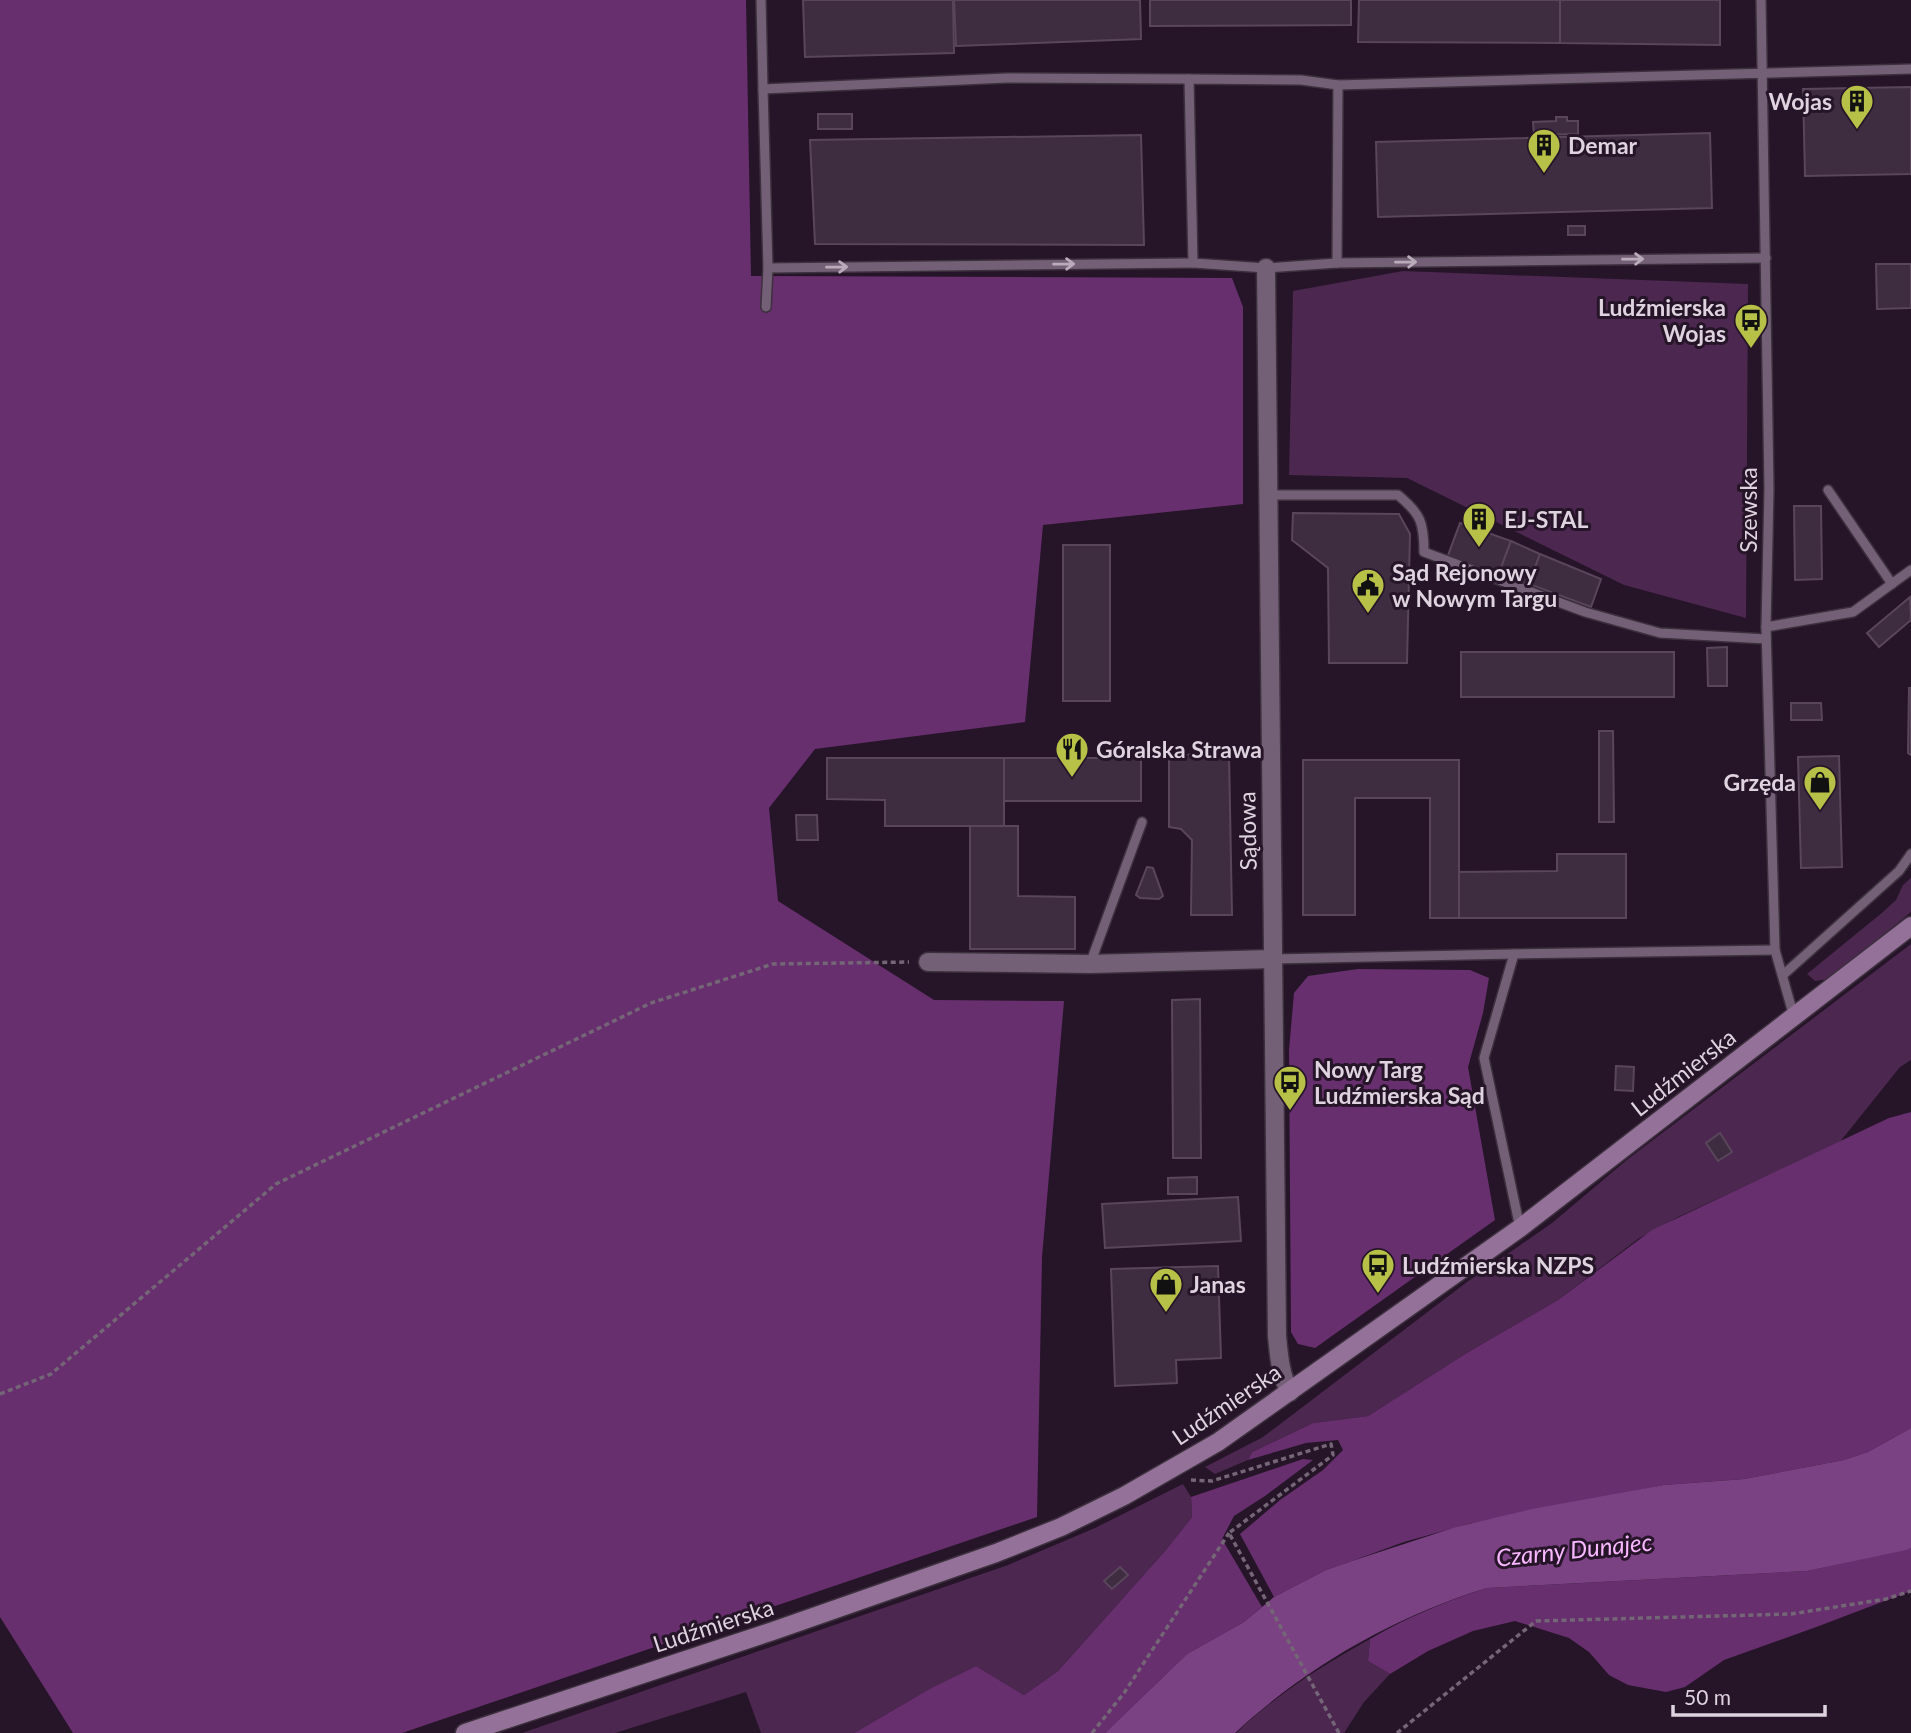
<svg xmlns="http://www.w3.org/2000/svg" width="1911" height="1733" viewBox="0 0 1911 1733" font-family="Lato,sans-serif">
<style>
.green{fill:#4c2750}
.forest{fill:#672f6e}
.water{fill:#7b4283}
.building{fill:#3e2c40;stroke:#59465b;stroke-width:2}
.lines{fill:none;stroke-linecap:round;stroke-linejoin:round}
.service-casing{stroke:#3d303e;stroke-width:12}
.minor-casing{stroke:#3d303e;stroke-width:21}
.secondary-casing{stroke:#3d303e;stroke-width:21}
.path{stroke:#746676;stroke-width:3.5;stroke-dasharray:5 3.5;stroke-linecap:butt}
.service{stroke:#746076;stroke-width:9}
.minor{stroke:#746076;stroke-width:18}
.secondary{stroke:#947198;stroke-width:18}
.oneway{stroke:#b9abba}
.labels{text-anchor:middle;dominant-baseline:central;stroke-width:6;stroke-linejoin:round;paint-order:stroke}
.poi-label{font-size:23px;font-weight:bold;fill:#ded3df;stroke:#261528;text-anchor:start}
.street-label{font-size:23px;fill:#ded3df;stroke:#261528}
.water-label{font-size:24px;font-style:italic;fill:#f8b7ff;stroke:#261528}
</style>
<rect width="100%" height="100%" fill="#261528"/>
<!-- green -->
<g class="green">
<path d="M1403 271 1748 284 1746 618 1624 585 1407 478 1289 475 1293 291Z"/>
<path d="M1911 878V912L1829 979 1815 981 1807 974 1883 912 1896 900 1903 885Z"/>
<path d="M1911 944V1060L1900 1067 1839 1143 1678 1217 1638 1239 1558 1300 1465 1354 1368 1416 1313 1423 1252 1452 1248 1460 1215 1474 1205 1467 1263 1437 1467 1282 1552 1223 1628 1159Z"/>
<path d="M1183 1484 1191 1497 1192 1517 1165 1551 1058 1671 1024 1695 976 1666 931 1688 854 1733H761L746 1692 615 1733H522L1008 1565 1095 1528Z"/>
<path d="M1370 1639 1368 1661 1390 1674 1364 1702 1344 1733H1236C1276 1695 1321 1666 1370 1639Z"/>
</g>
<!-- forest -->
<g class="forest">
<path d="M0 0H746L751 276 1232 278 1243 307V504L1043 525 1025 722 815 749 769 808 778 901 934 1000 1064 1001 1042 1257 1037 1517 402 1733H73L0 1617Z"/>
<path d="M1358 969 1470 970 1489 978 1483 1013 1468 1067 1495 1220 1315 1348 1298 1344 1291 1332 1289 1050 1294 993 1308 976Z"/>
<path d="M1911 1112V1428L1868 1452 1844 1460 1744 1479 1664 1485 1468 1524 1404 1542 1352 1561 1326 1570 1274 1597 1240 1534 1280 1500 1323 1470 1343 1450 1338 1440 1306 1443 1248 1460 1252 1452 1313 1423 1368 1416 1465 1354 1558 1300 1652 1230 1889 1118Z"/>
<path d="M1303 1459 1313 1460 1265 1496 1234 1516 1222 1539 1262 1607 1244 1622 1187 1654 1105 1733H854L931 1688 976 1666 1024 1695 1058 1671 1165 1551 1192 1517 1191 1497Z"/>
<path d="M1911 1548V1591L1819 1626 1724 1660 1685 1687 1666 1692 1628 1685 1609 1675 1589 1652 1569 1638 1515 1621 1473 1631 1428 1651 1390 1674 1368 1661 1370 1639C1408 1617 1446 1601 1487 1588L1807 1571Z"/>
</g>
<!-- water -->
<path class="water" d="M1911 1428V1548L1906 1550 1807 1571 1487 1588C1395 1616 1306 1667 1235 1733H1105L1187 1654 1244 1622 1274 1597 1326 1570 1352 1561 1456 1527 1532 1509 1664 1485 1744 1479 1844 1460 1868 1452Z"/>
<!-- building -->
<g class="building">
<path d="M803 0H953L954 53 805 57Z"/>
<path d="M954 0H1140L1141 39 956 46Z"/>
<path d="M1150 0H1351V25L1150 26Z"/>
<path d="M1359 0H1560V43L1358 42Z"/>
<path d="M1560 0H1720V45L1560 43Z"/>
<path d="M1911 87V174L1805 176 1803 89Z"/>
<rect x="818" y="114" width="34" height="15"/>
<path d="M1556 117H1567V121H1578V134L1534 135 1533 122 1556 121Z"/>
<path d="M1710 133 1712 208 1378 217 1376 142Z"/>
<path d="M1141 135 1144 245 815 244 810 140Z"/>
<rect x="1568" y="226" width="17" height="9"/>
<path d="M1876 264H1911V308L1877 309Z"/>
<path d="M1794 506H1821L1822 579 1795 580Z"/>
<path d="M1293 513 1399 514 1410 534 1407 663H1329L1328 568 1292 540Z"/>
<path d="M1460 523 1511 541 1498 576 1447 558Z"/>
<path d="M1511 541 1540 554 1529 584 1498 576Z"/>
<rect x="1063" y="545" width="47" height="156"/>
<path d="M1540 554 1601 579 1591 607 1529 584Z"/>
<path d="M1910 597 1911 620 1879 647 1867 633Z"/>
<path d="M1727 647V686H1708L1707 648Z"/>
<rect x="1461" y="652" width="213" height="45"/>
<path d="M1909 688H1911V755L1908 753Z"/>
<path d="M1791 703H1821L1822 720H1791Z"/>
<path d="M1599 731H1613L1614 822H1599Z"/>
<path d="M1209 748 1229 754 1232 915H1191L1192 840 1181 829 1169 827V761Z"/>
<path d="M1839 756 1842 867 1801 868 1798 757Z"/>
<path d="M827 758H1004V826H885V800L827 799Z"/>
<rect x="1004" y="758" width="137" height="43"/>
<path d="M1303 760H1459V918H1430V798H1355V915H1303Z"/>
<path d="M796 815H817L818 840H797Z"/>
<path d="M970 826H1018V896L1075 897V949H970Z"/>
<path d="M1557 854H1626V918H1459V872L1557 871Z"/>
<path d="M1147 867 1153 868 1163 896 1159 899 1140 898 1136 895Z"/>
<path d="M1200 999 1201 1158H1173L1172 1000Z"/>
<path d="M1616 1066 1634 1067 1633 1091 1615 1090Z"/>
<path d="M1720 1133 1732 1152 1718 1161 1706 1143Z"/>
<path d="M1197 1177V1194H1168V1178Z"/>
<path d="M1238 1197 1241 1241 1105 1248 1102 1204Z"/>
<path d="M1218 1266 1221 1358 1176 1360 1177 1383 1115 1386 1111 1269Z"/>
<path d="M1120 1567 1128 1575 1112 1589 1104 1581Z"/>
</g>
<g class="lines">
<defs>
<g id="service">
<path d="M761 0 763 89 1007 78 1189 79"/>
<path d="M1761 0 1769 489 1766 627 1775 950 1794 1017"/>
<path d="M763 89 768 268 766 307"/>
<path d="M1766 258 1337 263 1266 268 1193 263 1189 79 1301 80 1338 85 1911 69"/>
<path d="M1337 263 1338 85"/>
<path d="M768 268 1193 263"/>
<path d="M1828 490 1892 584"/>
<path d="M1268 495H1398C1421 514 1424 523 1424 552L1585 612 1660 633 1766 639"/>
<path d="M1766 627 1853 612 1911 570"/>
<path d="M1273 959 1514 954"/>
<path d="M1090 964 1142 822"/>
<path d="M1783 975 1899 871 1911 854"/>
<path d="M1520 1228 1484 1058 1514 954 1775 950"/>
</g>
<g id="minor">
<path d="M1266 268 1277 1336C1279 1355 1280 1375 1290 1392"/>
<path d="M928 962 1090 964 1273 959"/>
</g>
<path id="secondary" d="M465 1733 773 1631 996 1553 1061 1527 1124 1496 1218 1442 1520 1228 1911 926"/>
</defs>
<!-- service casing -->
<use href="#service" class="service-casing"/>
<!-- minor casing -->
<use href="#minor" class="minor-casing"/>
<!-- secondary casing -->
<use href="#secondary" class="secondary-casing"/>
<!-- path -->
<g class="path">
<path d="M0 1394 51 1374 276 1184 651 1003 773 964 909 962"/>
<path d="M1191 1480 1212 1481 1331 1444 1333 1455 1229 1533 1339 1733"/>
<path d="M1092 1733 1124 1693 1229 1533"/>
<path d="M1397 1733 1536 1621 1791 1614 1886 1599 1911 1591"/>
</g>
<!-- service -->
<use href="#service" class="service"/>
<!-- minor -->
<use href="#minor" class="minor"/>
<!-- secondary -->
<use href="#secondary" class="secondary"/>
</g>
<!-- one-way arrows -->
<defs><path id="oneway-shaft" d="M-6 0H5M1.5-3L5.5 0L1.5 3" fill="none" stroke-width="1.6" stroke-linecap="round" stroke-linejoin="round" transform="scale(1.75)"/></defs>
<g class="oneway">
<use href="#oneway-shaft" transform="translate(1633 259) rotate(-1)"/>
<use href="#oneway-shaft" transform="translate(1406 262) rotate(-1)"/>
<use href="#oneway-shaft" transform="translate(1064 264) rotate(-1)"/>
<use href="#oneway-shaft" transform="translate(837 267) rotate(-1)"/>
</g>
<!-- icons -->
<defs>
<symbol id="building-pin" viewBox="-11 -11 22 30"><path d="M0 17L-7.5 6A9.5 9.5 0 1 1 7.5 6Z" fill="#b8c147" stroke="#261528"/><path d="M-4-6H4V6H1V3H-1V6H-4ZM-2.5-4.3h1.7v1.8h-1.7ZM.8-4.3h1.7v1.8H.8ZM-2.5-1h1.7V.8h-1.7ZM.8-1h1.7V.8H.8Z" fill="#111"/></symbol>
<symbol id="bus-pin" viewBox="-11 -11 22 30"><path d="M0 17L-7.5 6A9.5 9.5 0 1 1 7.5 6Z" fill="#b8c147" stroke="#261528"/><path d="M-5-6H5V4H4V6H2V4H-2V6H-4V4H-5ZM-3.5-4V0h7V-4ZM-3.5 1.2v1.5H-2V1.2ZM2 1.2v1.5H3.5V1.2Z" fill="#111"/></symbol>
<symbol id="civic-pin" viewBox="-11 -11 22 30"><path d="M0 17L-7.5 6A9.5 9.5 0 1 1 7.5 6Z" fill="#b8c147" stroke="#261528"/><path d="M-.6-6.5H3V-4.5H.6V-3L4-1V1h2V6H-6V1h2V-1L-.6-3ZM-1.2 2.5V6h2.4V2.5Z" fill="#111"/></symbol>
<symbol id="restaurant-pin" viewBox="-11 -11 22 30"><path d="M0 17L-7.5 6A9.5 9.5 0 1 1 7.5 6Z" fill="#b8c147" stroke="#261528"/><path d="M-5-6h1v4h1v-4h1v4h1v-4h1v5L-1.5 .5V6h-2V.5L-5-1ZM5-6V6H3V1.5H1.5Q1.5-4 5-6Z" fill="#111"/></symbol>
<symbol id="shop-pin" viewBox="-11 -11 22 30"><path d="M0 17L-7.5 6A9.5 9.5 0 1 1 7.5 6Z" fill="#b8c147" stroke="#261528"/><path d="M-5-2.5h2.3a2.7 3.5 0 0 1 5.4 0H5L5.5 6h-11ZM-1.5-2.5h3a1.5 2.3 0 0 0-3 0Z" fill="#111"/></symbol>
</defs>
<g fill-rule="evenodd">
<use href="#building-pin" x="1838" y="82" width="38" height="52"/>
<use href="#building-pin" x="1525" y="126" width="38" height="52"/>
<use href="#bus-pin" x="1732" y="301" width="38" height="52"/>
<use href="#building-pin" x="1460" y="500" width="38" height="52"/>
<use href="#civic-pin" x="1349" y="566" width="38" height="52"/>
<use href="#restaurant-pin" x="1053" y="730" width="38" height="52"/>
<use href="#shop-pin" x="1801" y="763" width="38" height="52"/>
<use href="#bus-pin" x="1271" y="1063" width="38" height="52"/>
<use href="#bus-pin" x="1359" y="1246" width="38" height="52"/>
<use href="#shop-pin" x="1147" y="1265" width="38" height="52"/>
</g>
<g class="labels">
<!-- poi labels -->
<g class="poi-label">
<text x="1832" y="101" text-anchor="end">Wojas</text>
<text x="1568" y="145">Demar</text>
<text x="1726" y="307" text-anchor="end">Ludźmierska<tspan x="1726" dy="26">Wojas</tspan></text>
<text x="1504" y="519">EJ-STAL</text>
<text x="1392" y="572">Sąd Rejonowy<tspan x="1392" dy="26">w Nowym Targu</tspan></text>
<text x="1096" y="749">Góralska Strawa</text>
<text x="1796" y="782" text-anchor="end">Grzęda</text>
<text x="1314" y="1069">Nowy Targ<tspan x="1314" dy="26">Ludźmierska Sąd</tspan></text>
<text x="1402" y="1265">Ludźmierska NZPS</text>
<text x="1190" y="1284">Janas</text>
</g>
<!-- street labels -->
<g class="street-label">
<text transform="translate(1748 510) rotate(-90)">Szewska</text>
<text transform="translate(1247 831) rotate(-91)">Sądowa</text>
<text transform="translate(1683 1072) rotate(-38)">Ludźmierska</text>
<text transform="translate(1226 1404) rotate(-34)">Ludźmierska</text>
<text transform="translate(713 1625) rotate(-18)">Ludźmierska</text>
</g>
<!-- water labels -->
<g class="water-label">
<text transform="translate(1574 1549) rotate(-6)">Czarny Dunajec</text>
</g>
</g>
<!-- scale -->
<path d="M1673 1705v10h152v-10" fill="none" stroke="#ded3df" stroke-width="3.5"/>
<text x="1684" y="1705" font-size="21" fill="#ded3df" stroke="#261528" stroke-width="5" paint-order="stroke">50 m</text>
</svg>
